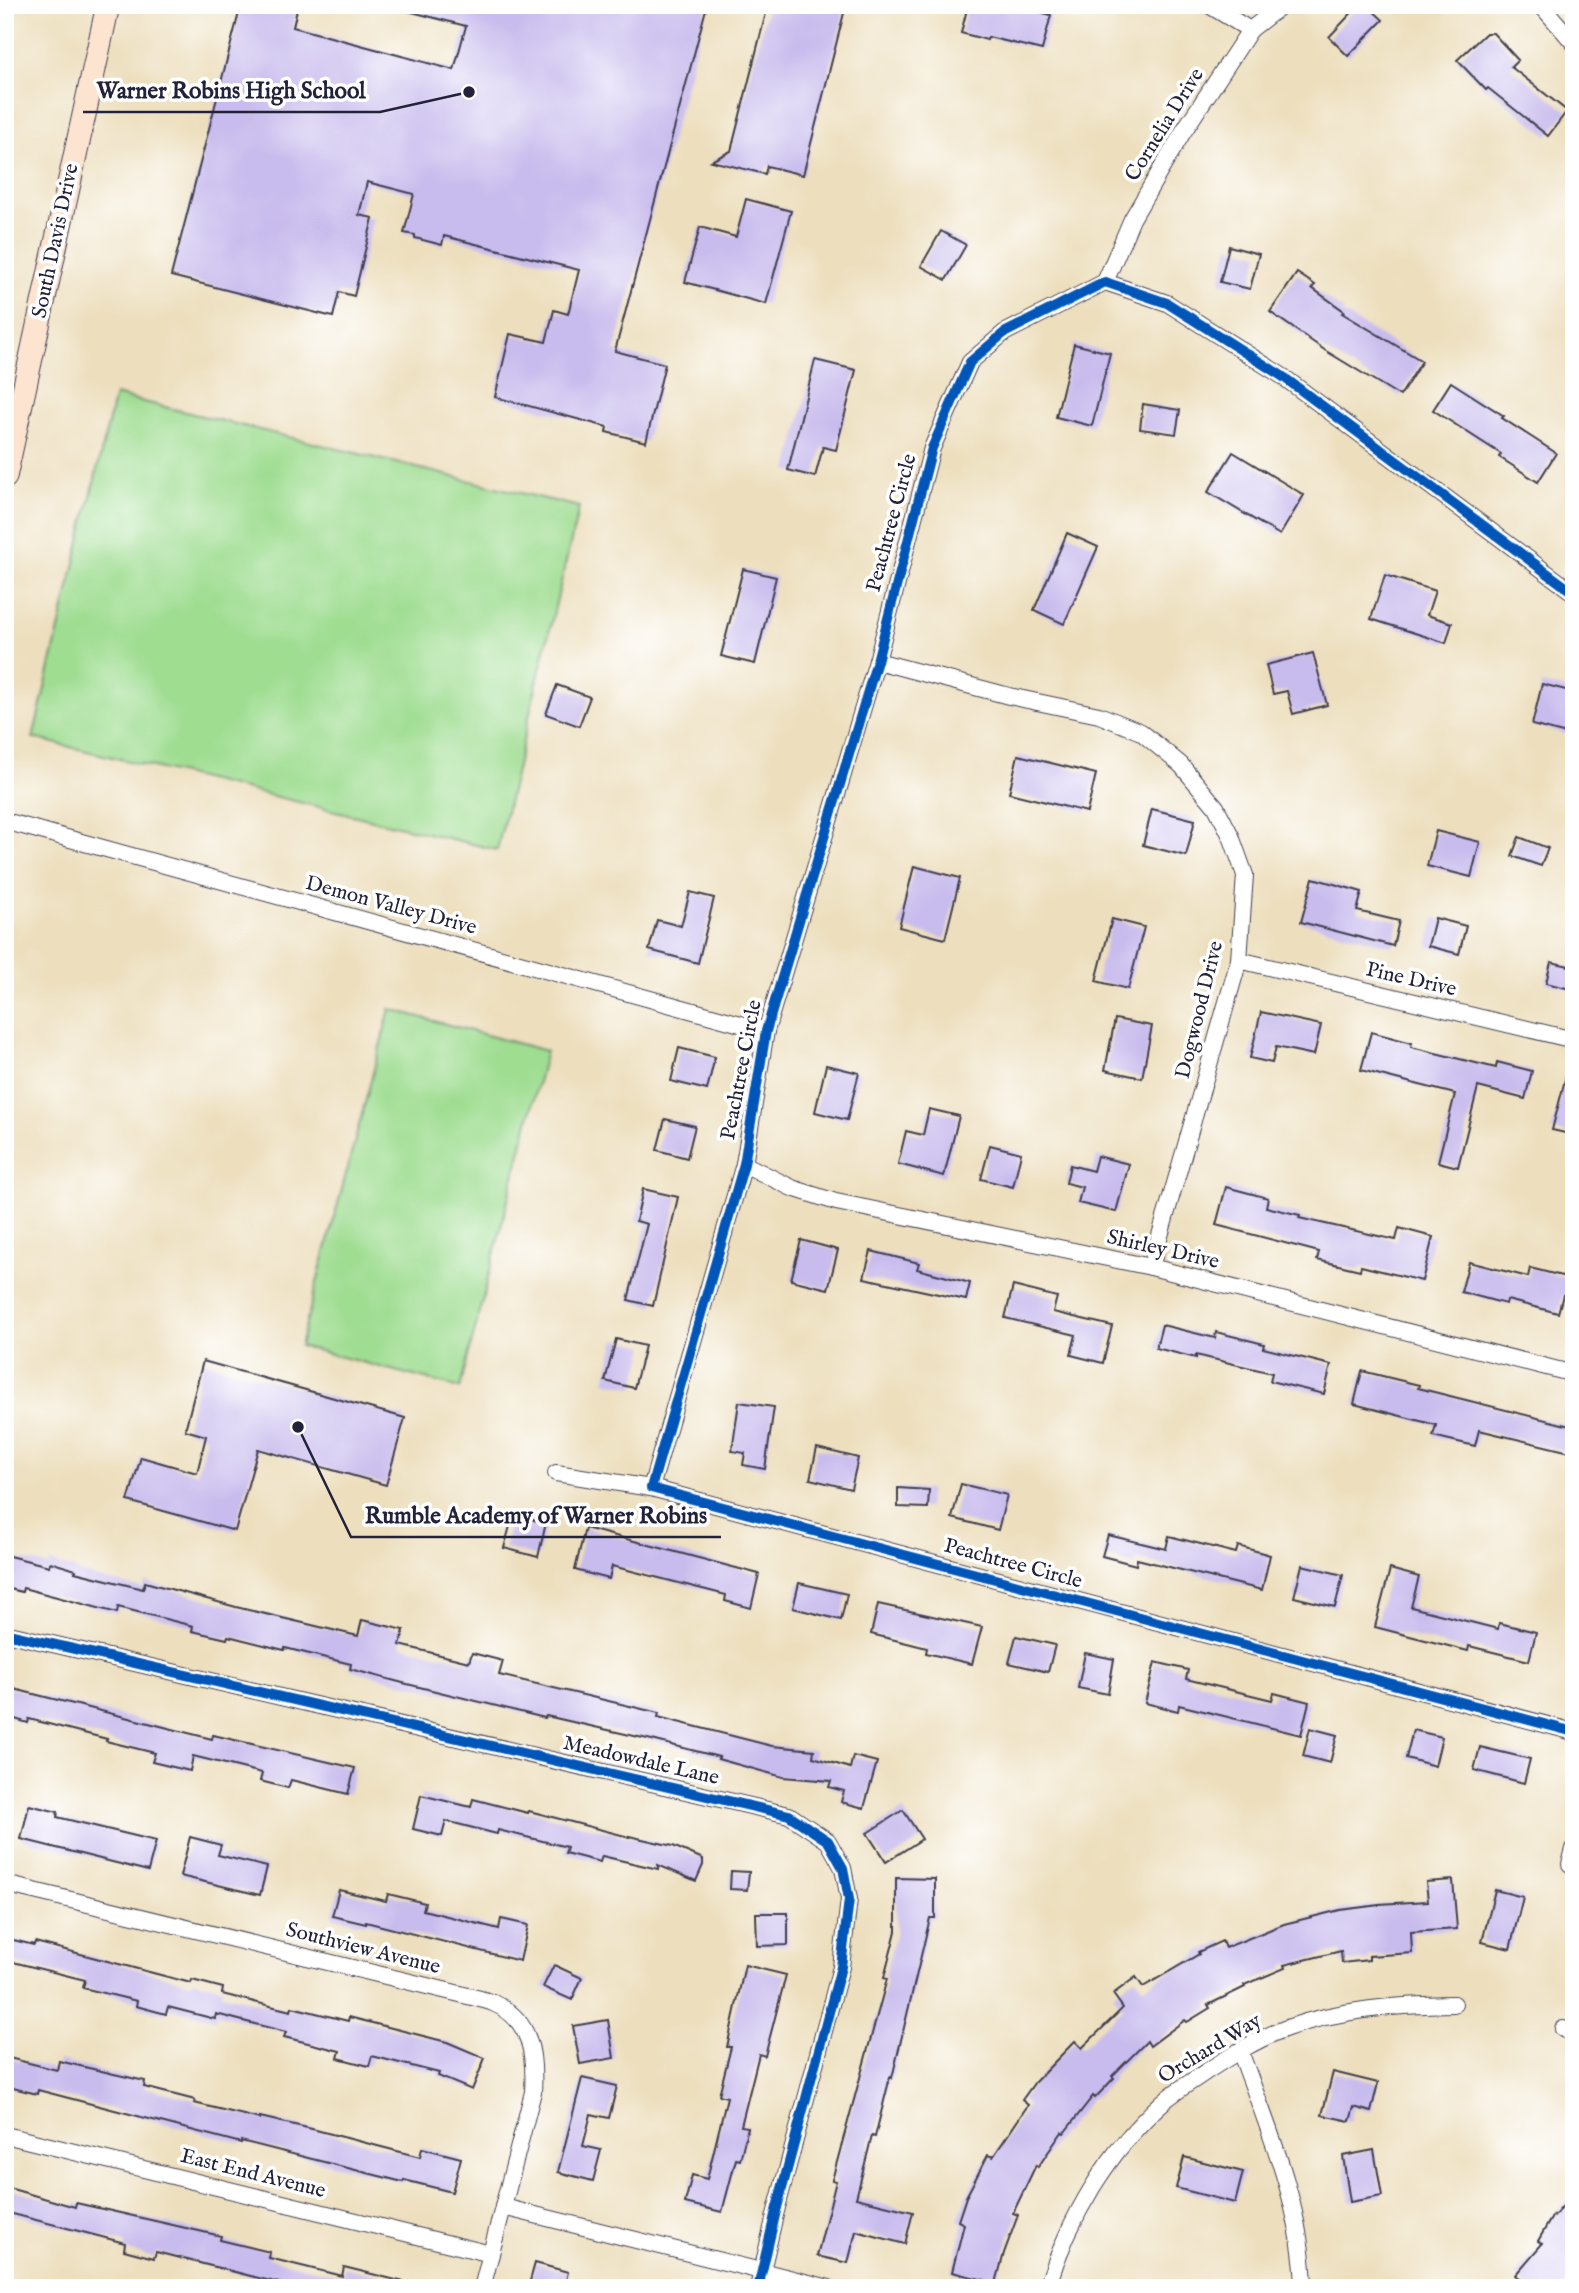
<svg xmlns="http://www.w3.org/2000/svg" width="1579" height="2293" viewBox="0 0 1579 2293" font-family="'IM FELL English',serif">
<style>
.green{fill:#9fdd91;stroke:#608066;stroke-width:2}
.building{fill:#c8bbed}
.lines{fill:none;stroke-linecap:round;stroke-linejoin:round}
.street-casing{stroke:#403e4f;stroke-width:18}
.secondary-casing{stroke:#403e4f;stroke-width:25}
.street{stroke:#fff;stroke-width:16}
.secondary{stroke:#fde4d1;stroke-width:23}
.cycleway-casing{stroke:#fff;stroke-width:15}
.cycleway{stroke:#0057b8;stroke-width:10}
.labels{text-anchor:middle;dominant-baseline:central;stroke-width:7;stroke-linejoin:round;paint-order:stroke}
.street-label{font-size:21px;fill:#22223b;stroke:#fff}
.leader{fill:none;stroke:#22223b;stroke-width:2.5}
.callout-dot{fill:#22223b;stroke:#fff;stroke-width:2.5}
.callout-label{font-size:23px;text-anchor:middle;font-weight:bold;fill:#22223b;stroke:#fff;stroke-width:7;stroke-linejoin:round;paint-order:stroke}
</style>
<rect width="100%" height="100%" fill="#fff"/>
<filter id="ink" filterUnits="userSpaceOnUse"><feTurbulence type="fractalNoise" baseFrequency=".0143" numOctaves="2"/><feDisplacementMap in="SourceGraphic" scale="14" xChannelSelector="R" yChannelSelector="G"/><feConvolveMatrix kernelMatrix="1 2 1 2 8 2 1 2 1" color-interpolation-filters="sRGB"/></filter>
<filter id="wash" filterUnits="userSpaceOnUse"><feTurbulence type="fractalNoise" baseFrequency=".00686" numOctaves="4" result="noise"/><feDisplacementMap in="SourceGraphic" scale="28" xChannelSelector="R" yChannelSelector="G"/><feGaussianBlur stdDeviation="1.57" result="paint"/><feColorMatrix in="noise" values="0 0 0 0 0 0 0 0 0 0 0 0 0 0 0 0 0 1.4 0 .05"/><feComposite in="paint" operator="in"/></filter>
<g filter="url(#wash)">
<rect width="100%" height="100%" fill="#eddfbe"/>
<!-- green -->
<g class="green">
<path d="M115 395 579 507 497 850 33 738Z"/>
<path d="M390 1009 546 1051 460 1388 300 1346Z"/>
</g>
<g id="blocks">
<!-- building -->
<g class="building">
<path d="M241 5H298L293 27 454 70 466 26 408 11 409 5H693L706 9 615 351 665 364 646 442 606 432 607 427 495 397 510 334 546 342 554 310 568 314 579 270 444 236 442 245 415 238V235L404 233 414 194 367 182 359 215 373 218 354 296 339 292 333 317 171 276Z"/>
<path d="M768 5H846L803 175 767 166 765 174 711 161 731 151Z"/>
<path d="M968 5H1013L1051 15 1042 50 988 37 987 40 961 33Z"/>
<path d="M1359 5H1367L1383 20 1348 56 1329 37Z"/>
<path d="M1486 33H1493L1518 60 1511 67 1567 111 1548 136 1488 88 1486 90 1457 60Z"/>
<path d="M746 199 791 211 766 304 685 282 700 227 736 237Z"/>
<path d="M941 231 966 245 946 280 921 266Z"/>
<path d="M1229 246 1259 254 1250 289 1220 282Z"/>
<path d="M1297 273 1315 285 1312 288 1344 311 1342 313 1422 361 1400 396 1326 351 1270 312Z"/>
<path d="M1074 344 1110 353 1092 426 1056 417Z"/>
<path d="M815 360 856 370 836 450 823 447 815 477 788 470Z"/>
<path d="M1451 382 1504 416 1502 418 1556 453 1538 482 1499 457 1501 454 1433 410Z"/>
<path d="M1143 404 1180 410 1176 434 1140 429Z"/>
<path d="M1233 452 1304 495 1280 535 1208 492Z"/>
<path d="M1067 533 1098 547 1064 624 1034 610Z"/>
<path d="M743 569 776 577 755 664 721 656Z"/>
<path d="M1385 575 1435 591 1427 615 1452 623 1446 643 1371 619Z"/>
<path d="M1313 653 1327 705 1293 714 1287 691 1273 694 1266 665Z"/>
<path d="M1542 684 1574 692V736L1532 725Z"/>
<path d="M557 685 590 697 579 726 546 714Z"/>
<path d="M1018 755 1096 774 1087 812 1009 793Z"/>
<path d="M1152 809 1195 820 1186 856 1143 845Z"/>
<path d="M1436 831 1480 842 1471 877 1427 866Z"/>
<path d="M1519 837 1548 848 1541 866 1512 856Z"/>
<path d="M914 866 960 878 945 939 899 927Z"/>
<path d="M1313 878 1362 892 1357 911 1399 921 1393 946 1301 922Z"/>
<path d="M690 892 714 898 698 963 649 950 657 920 681 926Z"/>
<path d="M1435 918 1466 926 1459 954 1428 946Z"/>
<path d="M1112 919 1144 927 1128 989 1096 981Z"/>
<path d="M1551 962 1574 967V990L1546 983Z"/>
<path d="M1261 1012 1321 1025 1314 1055 1276 1047 1272 1063 1250 1058Z"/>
<path d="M1115 1019 1152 1026 1142 1078 1105 1070Z"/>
<path d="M1371 1032 1412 1043 1411 1047 1496 1068 1497 1062 1532 1071 1525 1099 1478 1087 1458 1167 1438 1162 1455 1094 1361 1070Z"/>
<path d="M679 1048 715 1057 707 1090 671 1081Z"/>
<path d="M826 1065 859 1073 847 1120 815 1112Z"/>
<path d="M1568 1068H1574V1135L1552 1130Z"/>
<path d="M929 1109 959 1116 944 1176 898 1164 906 1131 923 1135Z"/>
<path d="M665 1119 695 1126 687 1158 657 1150Z"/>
<path d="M990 1145 1021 1153 1013 1187 981 1179Z"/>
<path d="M1097 1156 1129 1164 1116 1212 1078 1203 1082 1187 1066 1183 1070 1165 1093 1171Z"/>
<path d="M1226 1187 1268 1198 1266 1207 1300 1215 1299 1218 1396 1240 1399 1228 1433 1237 1422 1281 1361 1266 1360 1270 1317 1260 1319 1252 1216 1225Z"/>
<path d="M643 1189 678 1197 653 1306 628 1300 647 1224 636 1221Z"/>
<path d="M801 1240 838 1250 828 1289 791 1280Z"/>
<path d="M871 1251 919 1263 917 1269 970 1283 966 1300 864 1278Z"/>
<path d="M1469 1262 1528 1277 1530 1268 1574 1279V1298L1563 1295 1558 1313 1507 1300 1506 1304 1461 1292Z"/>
<path d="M1013 1286 1057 1297 1053 1312 1112 1326 1103 1363 1071 1355 1076 1335 1005 1318Z"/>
<path d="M1162 1325 1215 1338 1216 1332 1264 1344 1263 1348 1331 1365 1324 1394 1270 1381 1272 1373 1196 1355V1358L1156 1348Z"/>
<path d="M616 1339 645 1346 634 1388 605 1381Z"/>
<path d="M203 1361 405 1418 386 1485 258 1449 235 1531 128 1501 141 1457 197 1473 206 1436 185 1430Z"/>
<path d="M1362 1371 1419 1385 1418 1388 1574 1427V1453L1479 1430 1475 1446 1433 1436 1436 1425 1354 1404Z"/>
<path d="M739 1402 774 1407 765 1469 743 1465 745 1453 732 1451Z"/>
<path d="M817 1448 858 1458 851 1489 810 1479Z"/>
<path d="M961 1484 1007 1495 998 1530 952 1518Z"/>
<path d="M898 1488 929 1490 928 1508 898 1507Z"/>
<path d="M513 1515 546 1523 538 1557 504 1548Z"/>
<path d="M585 1528 759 1574 751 1608 725 1601 726 1595 612 1566 609 1579 575 1570Z"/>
<path d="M1108 1535 1166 1549 1169 1536 1236 1553 1238 1546 1270 1555 1262 1590 1137 1559 1136 1565 1102 1556Z"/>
<path d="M5 1555 49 1566 50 1562 76 1570 75 1572 143 1589 145 1582 236 1607 358 1636 362 1620 404 1630 400 1645 469 1662 472 1653 503 1661 499 1675 659 1713 658 1717 772 1746 814 1750 813 1757 850 1768 853 1756 877 1762 864 1808 841 1802 844 1791 829 1787 831 1781 783 1777 718 1759 719 1757 652 1740 546 1716 545 1718 403 1683 350 1669 351 1664 285 1648 284 1650 228 1636 227 1639 192 1631 193 1626 118 1607 117 1613 23 1588 22 1592 5 1588Z"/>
<path d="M1302 1565 1343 1575 1335 1607 1294 1597Z"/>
<path d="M1390 1569 1419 1577 1411 1607 1498 1629 1499 1623 1536 1632 1529 1661 1469 1646 1468 1651 1375 1627Z"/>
<path d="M799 1583 847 1594 841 1620 793 1608Z"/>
<path d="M878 1604 982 1627 972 1664 926 1653 927 1648 871 1634Z"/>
<path d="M1016 1636 1055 1645 1048 1672 1009 1663Z"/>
<path d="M1085 1653 1114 1659 1108 1694 1078 1688Z"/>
<path d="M1155 1662 1188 1670 1186 1679 1272 1700 1274 1693 1309 1702 1301 1735 1179 1705 1178 1711 1145 1703Z"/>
<path d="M10 1688 212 1739 213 1735 355 1768 348 1794 291 1780 288 1788 260 1781 262 1773 193 1756 190 1771 152 1762 155 1753 106 1741 107 1739 29 1719 28 1723 5 1716V1706Z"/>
<path d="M1310 1728 1337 1735 1330 1763 1303 1756Z"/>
<path d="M1413 1730 1442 1737 1435 1766 1406 1758Z"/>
<path d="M1480 1747 1530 1759 1524 1783 1474 1770Z"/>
<path d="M421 1795 471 1807 473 1799 528 1813 529 1811 629 1837V1836L673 1846 703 1859V1865L696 1881 658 1865V1869L602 1856 600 1862 565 1853 567 1847 498 1830 497 1834 446 1821 442 1836 413 1829Z"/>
<path d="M29 1805 58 1812 57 1817 156 1841 148 1871 21 1839Z"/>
<path d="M903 1810 922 1839 886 1862 867 1833Z"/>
<path d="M190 1837 221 1845 218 1855 267 1867 260 1895 180 1876Z"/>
<path d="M731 1871 749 1872 747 1890 730 1889Z"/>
<path d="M896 1878 935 1879V1918H930L892 2078 890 2077 875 2137 872 2136 856 2198 913 2212 905 2244 856 2231 848 2263 817 2256 836 2181 832 2180 887 1979 884 1978 896 1931Z"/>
<path d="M1453 1880 1457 1929 1411 1932 1412 1953 1369 1956V1960L1342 1963 1341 1951 1284 1965 1285 1968 1244 1985 1245 1987 1208 2005 1210 2008 1187 2022 1185 2020 1150 2046 1147 2041 1112 2076 1114 2078 1095 2098 1093 2096 1064 2133 1062 2132 1038 2167 1036 2165 1013 2213 1018 2215 1004 2253 996 2283 952 2272 964 2224 958 2221 966 2197 988 2155 993 2157 1028 2105 1022 2100 1035 2082 1075 2041 1082 2048 1123 2008 1113 1994 1136 1977 1143 1987 1199 1954 1198 1952 1222 1941 1225 1948 1284 1924 1340 1910 1379 1905V1904L1428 1901 1426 1882Z"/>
<path d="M339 1890 386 1901 388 1894 425 1903 423 1910 499 1929 501 1919 528 1925 520 1961 366 1922V1924L332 1916Z"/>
<path d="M1495 1890 1523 1897 1510 1949 1482 1942Z"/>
<path d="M756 1913H788V1945L757 1946Z"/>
<path d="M5 1938 34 1945 35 1942 191 1983 192 1980 223 1988 222 1994 291 2011 292 2007 348 2021 349 2017 380 2025 447 2042 485 2058 472 2090 438 2076 439 2073 372 2056 369 2066 338 2058 340 2051 284 2037 286 2032 216 2014 215 2019 168 2007 166 2014 136 2006 137 2001 83 1988 85 1980 5 1960Z"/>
<path d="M554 1965 582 1978 572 2000 543 1987Z"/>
<path d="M745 1965 786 1975 765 2056 759 2054 741 2126 748 2127 740 2160 736 2159 722 2212 685 2203 692 2175 707 2179 727 2097 719 2095 731 2047H727Z"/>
<path d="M608 2020 614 2058 580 2064 573 2026Z"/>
<path d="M5 2057 57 2070 59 2061 114 2074 145 2081 144 2087 195 2100 194 2103 260 2119V2117L312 2129 420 2157 422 2148 461 2158 452 2192 404 2180 403 2182 241 2141V2143L38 2090 37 2094 5 2086Z"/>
<path d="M1333 2072 1378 2083 1371 2112 1354 2107 1350 2121 1322 2115Z"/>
<path d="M582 2078 617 2086 609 2118 591 2114 583 2146 601 2150 593 2181 558 2172Z"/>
<path d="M1374 2150 1382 2196 1350 2202 1343 2156Z"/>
<path d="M1184 2157 1243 2172 1235 2203 1176 2188Z"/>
<path d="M5 2187 75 2207 76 2203 221 2236 220 2240 270 2252 269 2258 342 2276 344 2267 404 2282 403 2288H298L156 2252 154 2258 124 2250 125 2243 5 2212Z"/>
<path d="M1574 2194V2274L1562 2288H1530L1515 2275 1542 2244 1538 2241 1553 2215 1554 2216Z"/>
<path d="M535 2263 568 2272 564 2288H528Z"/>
</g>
</g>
</g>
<g filter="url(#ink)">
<use href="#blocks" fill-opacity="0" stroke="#403e4f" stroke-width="2"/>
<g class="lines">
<defs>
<g id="street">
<path d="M1209 5 1250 30"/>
<path d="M1541 5 1574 43"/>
<path d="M1105 282 1132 219 1183 132 1250 30 1282 5"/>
<path d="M1574 593 1282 376 1167 303 1105 282 1004 333 970 362 932 448 877 661 766 1031 744 1164 651 1488 1574 1732"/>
<path d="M877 661 1009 696 1099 715 1141 732 1181 765 1216 807 1231 836 1245 875 1239 960 1151 1267"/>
<path d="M5 821 766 1031"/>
<path d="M1239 960 1574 1040"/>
<path d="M744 1164 792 1188 836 1202 1151 1267 1574 1374"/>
<path d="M556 1473 651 1488"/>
<path d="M5 1633 789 1815 828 1841 843 1868 849 1899 841 1967 775 2215 758 2288"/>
<path d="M1570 1864 1574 1849"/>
<path d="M5 1884 460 1994C471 1997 483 1999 493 2003 532 2019 535 2056 533 2092L482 2288"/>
<path d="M1563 2029 1574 2034"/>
<path d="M1240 2051C1268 2128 1302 2205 1304 2288"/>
<path d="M5 2135 491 2254"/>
<path d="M503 2207 829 2288"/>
<path d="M1047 2288C1069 2217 1108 2151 1164 2101 1177 2090 1193 2081 1207 2071 1232 2055 1259 2038 1287 2028 1341 2009 1397 2005 1454 2004"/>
</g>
<path id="secondary" d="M5 477 108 5"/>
</defs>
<!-- street casing -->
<use href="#street" class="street-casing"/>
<!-- secondary casing -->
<use href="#secondary" class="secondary-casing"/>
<!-- street -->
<use href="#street" class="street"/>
<!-- secondary -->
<use href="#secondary" class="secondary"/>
<defs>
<g id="cycleway">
<path d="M1574 593 1282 376 1167 303 1105 282 1004 333 970 362 932 448 877 661 766 1031 744 1164 651 1488 1574 1732"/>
<path d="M5 1633 789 1815 828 1841 843 1868 849 1899 841 1967 775 2215 758 2288"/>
</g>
</defs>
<!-- cycleway casing -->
<use href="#cycleway" class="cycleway-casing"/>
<!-- cycleway -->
<use href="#cycleway" class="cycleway"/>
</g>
</g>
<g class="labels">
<!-- street labels -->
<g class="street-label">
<text transform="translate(1165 125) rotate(-58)">Cornelia Drive</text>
<text transform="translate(56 241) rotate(-78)">South Davis Drive</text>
<text transform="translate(892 523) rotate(-75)">Peachtree Circle</text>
<text transform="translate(391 906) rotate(15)">Demon Valley Drive</text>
<text transform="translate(1411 980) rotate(13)">Pine Drive</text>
<text transform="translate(1200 1010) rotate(-76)">Dogwood Drive</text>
<text transform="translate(742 1070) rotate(-79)">Peachtree Circle</text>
<text transform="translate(1163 1250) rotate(13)">Shirley Drive</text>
<text transform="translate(1013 1564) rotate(15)">Peachtree Circle</text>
<text transform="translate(641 1761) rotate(13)">Meadowdale Lane</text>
<text transform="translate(363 1949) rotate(14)">Southview Avenue</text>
<text transform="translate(1210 2049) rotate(-31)">Orchard Way</text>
<text transform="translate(253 2174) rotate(14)">East End Avenue</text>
</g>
</g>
<!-- callouts -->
<path class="leader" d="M469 92L380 112H83M298 1427L351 1537H721"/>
<g class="callout-dot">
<circle cx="469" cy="92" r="7"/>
<circle cx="298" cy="1427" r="7"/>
</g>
<g class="callout-label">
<text x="231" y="98">Warner Robins High School</text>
<text x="536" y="1523">Rumble Academy of Warner Robins</text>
</g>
<!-- margin -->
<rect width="1579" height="2293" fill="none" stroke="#fff" stroke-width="28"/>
</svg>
